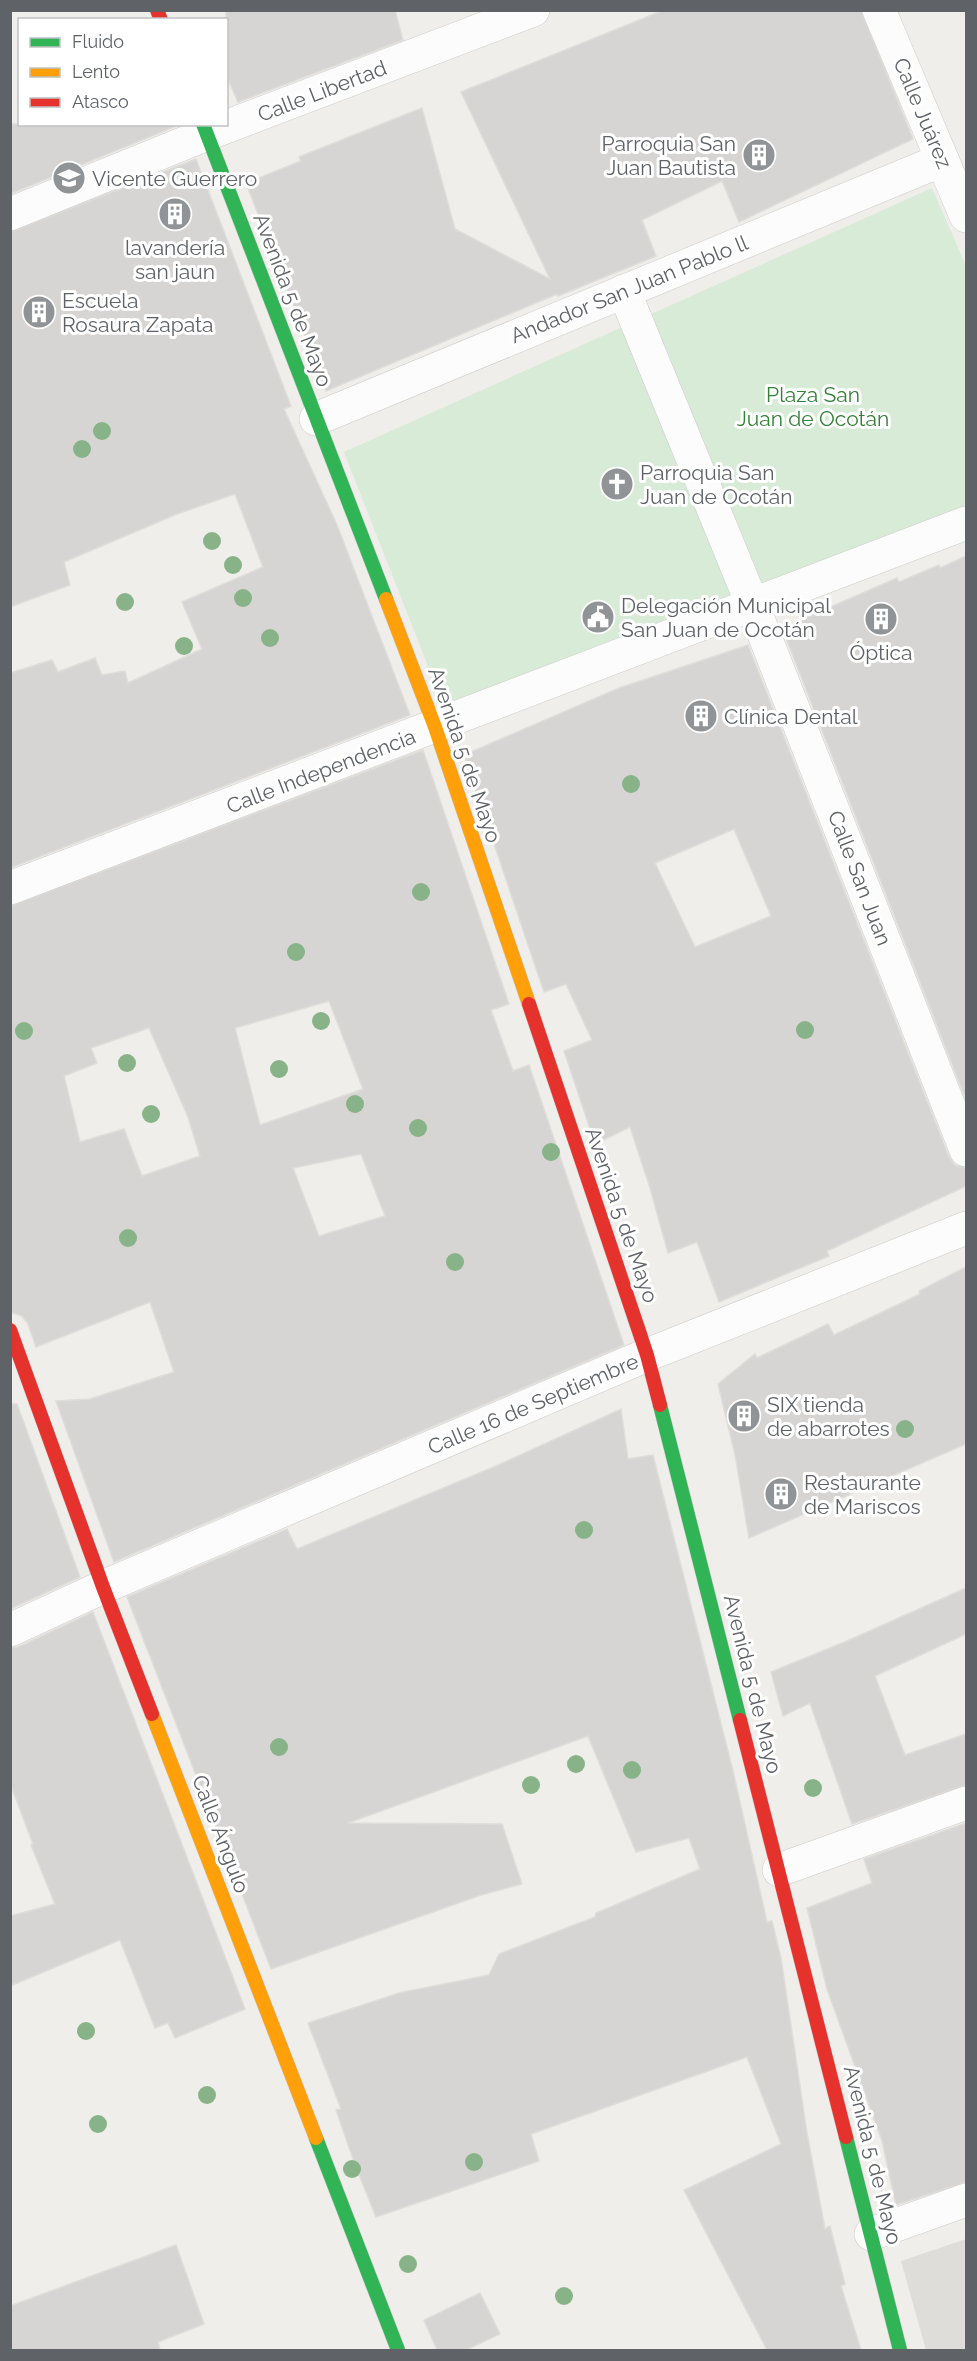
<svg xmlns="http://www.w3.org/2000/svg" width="977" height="2361" viewBox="0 0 977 2361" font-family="Raleway,sans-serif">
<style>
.industrial{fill:#dfddda}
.green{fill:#d8ebd6}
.building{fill:#d6d5d3;stroke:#deddd9;stroke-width:1.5;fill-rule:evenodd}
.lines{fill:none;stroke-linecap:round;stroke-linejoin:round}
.street-casing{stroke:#cbcccc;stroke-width:34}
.fast-casing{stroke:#cacacb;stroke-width:15}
.slow-casing{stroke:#cacacb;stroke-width:15}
.jam-casing{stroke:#cacacb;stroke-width:15}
.street{stroke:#fdfcfc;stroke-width:33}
.fast{stroke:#30b455;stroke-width:14}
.slow{stroke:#ff9f0a;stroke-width:14}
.jam{stroke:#e5322d;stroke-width:14}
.tree{fill:#88b388}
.labels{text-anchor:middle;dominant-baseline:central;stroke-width:6;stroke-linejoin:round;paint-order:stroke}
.street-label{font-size:21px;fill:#5f6368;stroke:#fff}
.poi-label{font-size:21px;fill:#5f6368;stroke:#fff;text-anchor:start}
.park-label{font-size:21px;fill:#348238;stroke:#fff}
</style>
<rect width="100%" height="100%" fill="#efeeea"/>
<!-- industrial -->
<path class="industrial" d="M966 2239V2350H926L901 2261Z"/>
<!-- green -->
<path class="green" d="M932 188 966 266V509L444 707 344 452Z"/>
<!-- building -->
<g class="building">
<path d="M226 10H395L403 40 238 102 226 75Z"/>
<path d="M664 10H861L913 139 739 222 722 181 642 220 656 256 558 296 557 294 326 391 246 183 301 161 299 157 422 108 455 229 550 279 461 92Z"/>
<path d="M10 124H181L10 194Z"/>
<path d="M196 159 291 406 284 409 337 525 410 715 10 868V673L52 660 58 672 95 658 102 675 125 671 128 683 202 649 182 602 263 567 235 494 177 514 64 562 70 585 10 607V232Z"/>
<path d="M966 556V1100L784 633 791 630 789 625 897 578 899 582 939 565 940 568Z"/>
<path d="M748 645 949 1157 955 1165 966 1168V1186L827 1251 829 1256 719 1302 697 1242 668 1253 650 1188 630 1127 595 1144 564 1051 592 1040 566 984 544 992 464 755 619 688ZM734 829 771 916 695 947 655 863Z"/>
<path d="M423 750 509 1004 491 1010 513 1071 529 1065 624 1345 114 1562 56 1401 90 1399 174 1372 150 1302 36 1347 28 1324 22 1316 10 1312V906ZM329 1001 363 1089 260 1125 235 1028ZM149 1028 188 1117 200 1156 142 1176 124 1129 80 1142 64 1076 97 1063 91 1048ZM361 1154 385 1216 319 1236 293 1168Z"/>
<path d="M966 1267V1444L749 1538 735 1455 718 1384 755 1354 757 1358 828 1324 834 1335 920 1294 919 1291Z"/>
<path d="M10 1404H17L80 1577 10 1609Z"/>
<path d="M621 1409 628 1459 653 1455 733 1771 767 1922 772 1921 781 1958 807 2133 825 2229 830 2226 845 2284 841 2286 861 2350H767L684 2190 781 2144 747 2057 531 2134 539 2161 376 2217 355 2165 336 2110 341 2109 308 2023 399 1993 489 1975 499 1954 595 1917 596 1913 700 1869 689 1838 636 1852 588 1736 348 1823 502 1824 522 1884 481 1895 271 1969 127 1597 287 1529 297 1549 496 1466Z"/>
<path d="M966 1588V1634L875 1676 905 1755 966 1734V1785L852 1824 810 1703 783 1716 771 1672 847 1641Z"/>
<path d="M93 1612 245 2009 175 2038 168 2023 155 2028 120 1940 10 1986V1916L55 1904 31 1845 33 1844 10 1783V1648L18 1647Z"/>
<path d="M966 1823V2182L896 2205 882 2141 827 1989 807 1908 872 1883 864 1859Z"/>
<path d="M176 2245 204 2324 158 2342 160 2350H10V2306Z"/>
<path d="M480 2293 500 2334 466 2350H437L424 2320Z"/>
</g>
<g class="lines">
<defs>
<g id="street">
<path d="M879 10 966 216"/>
<path d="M10 214 207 134 533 10"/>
<path d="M624 291 753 606 966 1150"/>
<path d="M316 419 942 160"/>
<path d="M10 888 966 523"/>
<path d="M10 1630 103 1587 647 1355 966 1228"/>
<path d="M779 1870 966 1803"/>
<path d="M871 2234 966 2200"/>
</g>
<g id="fast">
<path d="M203 124 386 599"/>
<path d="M660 1405 740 1720"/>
<path d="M846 2137 900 2350"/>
<path d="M316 2138 398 2350"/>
</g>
<g id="slow">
<path d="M386 599 435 727 529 1004"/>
<path d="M152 1714 316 2138"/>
</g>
<g id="jam">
<path d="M157 10 161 20"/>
<path d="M529 1004 647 1355 660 1405"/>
<path d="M10 1330 103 1587 152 1714"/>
<path d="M740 1720 846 2137"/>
</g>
</defs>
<!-- street casing -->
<use href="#street" class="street-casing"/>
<!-- fast casing -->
<use href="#fast" class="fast-casing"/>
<!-- slow casing -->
<use href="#slow" class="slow-casing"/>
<!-- jam casing -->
<use href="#jam" class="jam-casing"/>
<!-- street -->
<use href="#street" class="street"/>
<!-- fast -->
<use href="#fast" class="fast"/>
<!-- slow -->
<use href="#slow" class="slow"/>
<!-- jam -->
<use href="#jam" class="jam"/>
</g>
<!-- trees -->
<g class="tree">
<circle cx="102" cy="431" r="9"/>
<circle cx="82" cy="449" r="9"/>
<circle cx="212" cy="541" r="9"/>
<circle cx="233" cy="565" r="9"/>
<circle cx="243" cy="598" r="9"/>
<circle cx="125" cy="602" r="9"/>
<circle cx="270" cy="638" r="9"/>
<circle cx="184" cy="646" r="9"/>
<circle cx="631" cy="784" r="9"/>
<circle cx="421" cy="892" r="9"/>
<circle cx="296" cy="952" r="9"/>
<circle cx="321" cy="1021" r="9"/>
<circle cx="805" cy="1030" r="9"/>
<circle cx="24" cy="1031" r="9"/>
<circle cx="127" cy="1063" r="9"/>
<circle cx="279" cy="1069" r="9"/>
<circle cx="355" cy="1104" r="9"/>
<circle cx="151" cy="1114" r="9"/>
<circle cx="418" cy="1128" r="9"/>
<circle cx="551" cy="1152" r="9"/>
<circle cx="128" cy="1238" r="9"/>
<circle cx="455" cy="1262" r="9"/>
<circle cx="905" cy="1429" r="9"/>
<circle cx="584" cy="1530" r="9"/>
<circle cx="279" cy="1747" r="9"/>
<circle cx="576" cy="1764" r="9"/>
<circle cx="632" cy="1770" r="9"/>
<circle cx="531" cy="1785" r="9"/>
<circle cx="813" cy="1788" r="9"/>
<circle cx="86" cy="2031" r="9"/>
<circle cx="207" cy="2095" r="9"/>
<circle cx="98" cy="2124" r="9"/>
<circle cx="474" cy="2162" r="9"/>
<circle cx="352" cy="2169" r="9"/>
<circle cx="408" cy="2264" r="9"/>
<circle cx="564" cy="2296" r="9"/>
</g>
<!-- icons -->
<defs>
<symbol id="building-disc" viewBox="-11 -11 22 22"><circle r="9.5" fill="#919496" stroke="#fff"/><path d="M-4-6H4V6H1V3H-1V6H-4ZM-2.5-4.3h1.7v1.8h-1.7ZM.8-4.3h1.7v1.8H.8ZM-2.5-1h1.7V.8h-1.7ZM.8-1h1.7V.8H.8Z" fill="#fff"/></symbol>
<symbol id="school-disc" viewBox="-11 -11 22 22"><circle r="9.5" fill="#919496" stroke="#fff"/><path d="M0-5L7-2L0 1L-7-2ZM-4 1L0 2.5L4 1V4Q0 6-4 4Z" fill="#fff"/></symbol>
<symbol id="church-disc" viewBox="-11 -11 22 22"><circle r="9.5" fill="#919496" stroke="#fff"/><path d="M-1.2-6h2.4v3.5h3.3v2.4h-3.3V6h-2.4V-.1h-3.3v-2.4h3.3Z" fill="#fff"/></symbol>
<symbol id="civic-disc" viewBox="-11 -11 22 22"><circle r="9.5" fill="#919496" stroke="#fff"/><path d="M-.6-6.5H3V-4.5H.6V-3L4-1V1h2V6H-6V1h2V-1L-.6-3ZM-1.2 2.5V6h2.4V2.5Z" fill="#fff"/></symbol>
</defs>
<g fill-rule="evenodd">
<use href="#building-disc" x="740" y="136" width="38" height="38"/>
<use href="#school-disc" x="50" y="159" width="38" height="38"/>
<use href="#building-disc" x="156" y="195" width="38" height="38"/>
<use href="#building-disc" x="20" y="293" width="38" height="38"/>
<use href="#church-disc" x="598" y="465" width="38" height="38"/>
<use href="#civic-disc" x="579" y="598" width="38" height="38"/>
<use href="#building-disc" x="862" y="600" width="38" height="38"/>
<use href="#building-disc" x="682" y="697" width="38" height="38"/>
<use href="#building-disc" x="725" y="1397" width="38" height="38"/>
<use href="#building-disc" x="762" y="1475" width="38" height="38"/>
</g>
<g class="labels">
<!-- street labels -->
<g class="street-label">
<text transform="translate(322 91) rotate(-21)">Calle Libertad</text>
<text transform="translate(923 113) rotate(67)">Calle Juárez</text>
<text transform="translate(629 289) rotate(-22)">Andador San Juan Pablo ll</text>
<text transform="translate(293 300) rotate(69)">Avenida 5 de Mayo</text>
<text transform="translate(465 755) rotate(71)">Avenida 5 de Mayo</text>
<text transform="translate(321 771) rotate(-21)">Calle Independencia</text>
<text transform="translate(860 878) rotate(69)">Calle San Juan</text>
<text transform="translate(622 1215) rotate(71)">Avenida 5 de Mayo</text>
<text transform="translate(533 1404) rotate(-23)">Calle 16 de Septiembre</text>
<text transform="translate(753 1684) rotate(76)">Avenida 5 de Mayo</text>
<text transform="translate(221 1834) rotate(69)">Calle Ángulo</text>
<text transform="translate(873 2155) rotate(76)">Avenida 5 de Mayo</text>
</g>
<!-- poi labels -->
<g class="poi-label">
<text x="736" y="143" text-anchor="end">Parroquia San<tspan x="736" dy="24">Juan Bautista</tspan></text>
<text x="92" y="178">Vicente Guerrero</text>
<text x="175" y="247" text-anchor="middle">lavandería<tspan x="175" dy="24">san jaun</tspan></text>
<text x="62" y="300">Escuela<tspan x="62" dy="24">Rosaura Zapata</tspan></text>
<text x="640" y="472">Parroquia San<tspan x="640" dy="24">Juan de Ocotán</tspan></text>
<text x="621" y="605">Delegación Municipal<tspan x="621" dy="24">San Juan de Ocotán</tspan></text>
<text x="881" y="652" text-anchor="middle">Óptica</text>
<text x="724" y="716">Clínica Dental</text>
<text x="767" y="1404">SIX tienda<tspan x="767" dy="24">de abarrotes</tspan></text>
<text x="804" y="1482">Restaurante<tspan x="804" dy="24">de Mariscos</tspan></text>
</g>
<!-- park labels -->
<g class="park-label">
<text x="813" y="394">Plaza San<tspan x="813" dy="24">Juan de Ocotán</tspan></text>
</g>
</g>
<!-- border -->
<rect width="977" height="2361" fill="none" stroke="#5f6368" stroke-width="24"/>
<!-- legend -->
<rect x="18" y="18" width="210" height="108" fill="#ffffff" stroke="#bfc1c3" stroke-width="1.5"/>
<rect x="30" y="38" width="30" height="9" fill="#30b455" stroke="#bfc1c3" stroke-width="1.5"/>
<text x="72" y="48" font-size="18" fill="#5f6368">Fluido</text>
<rect x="30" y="68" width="30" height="9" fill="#ff9f0a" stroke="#bfc1c3" stroke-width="1.5"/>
<text x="72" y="78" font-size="18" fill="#5f6368">Lento</text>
<rect x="30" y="98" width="30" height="9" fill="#e5322d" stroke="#bfc1c3" stroke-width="1.5"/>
<text x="72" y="108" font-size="18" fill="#5f6368">Atasco</text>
</svg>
